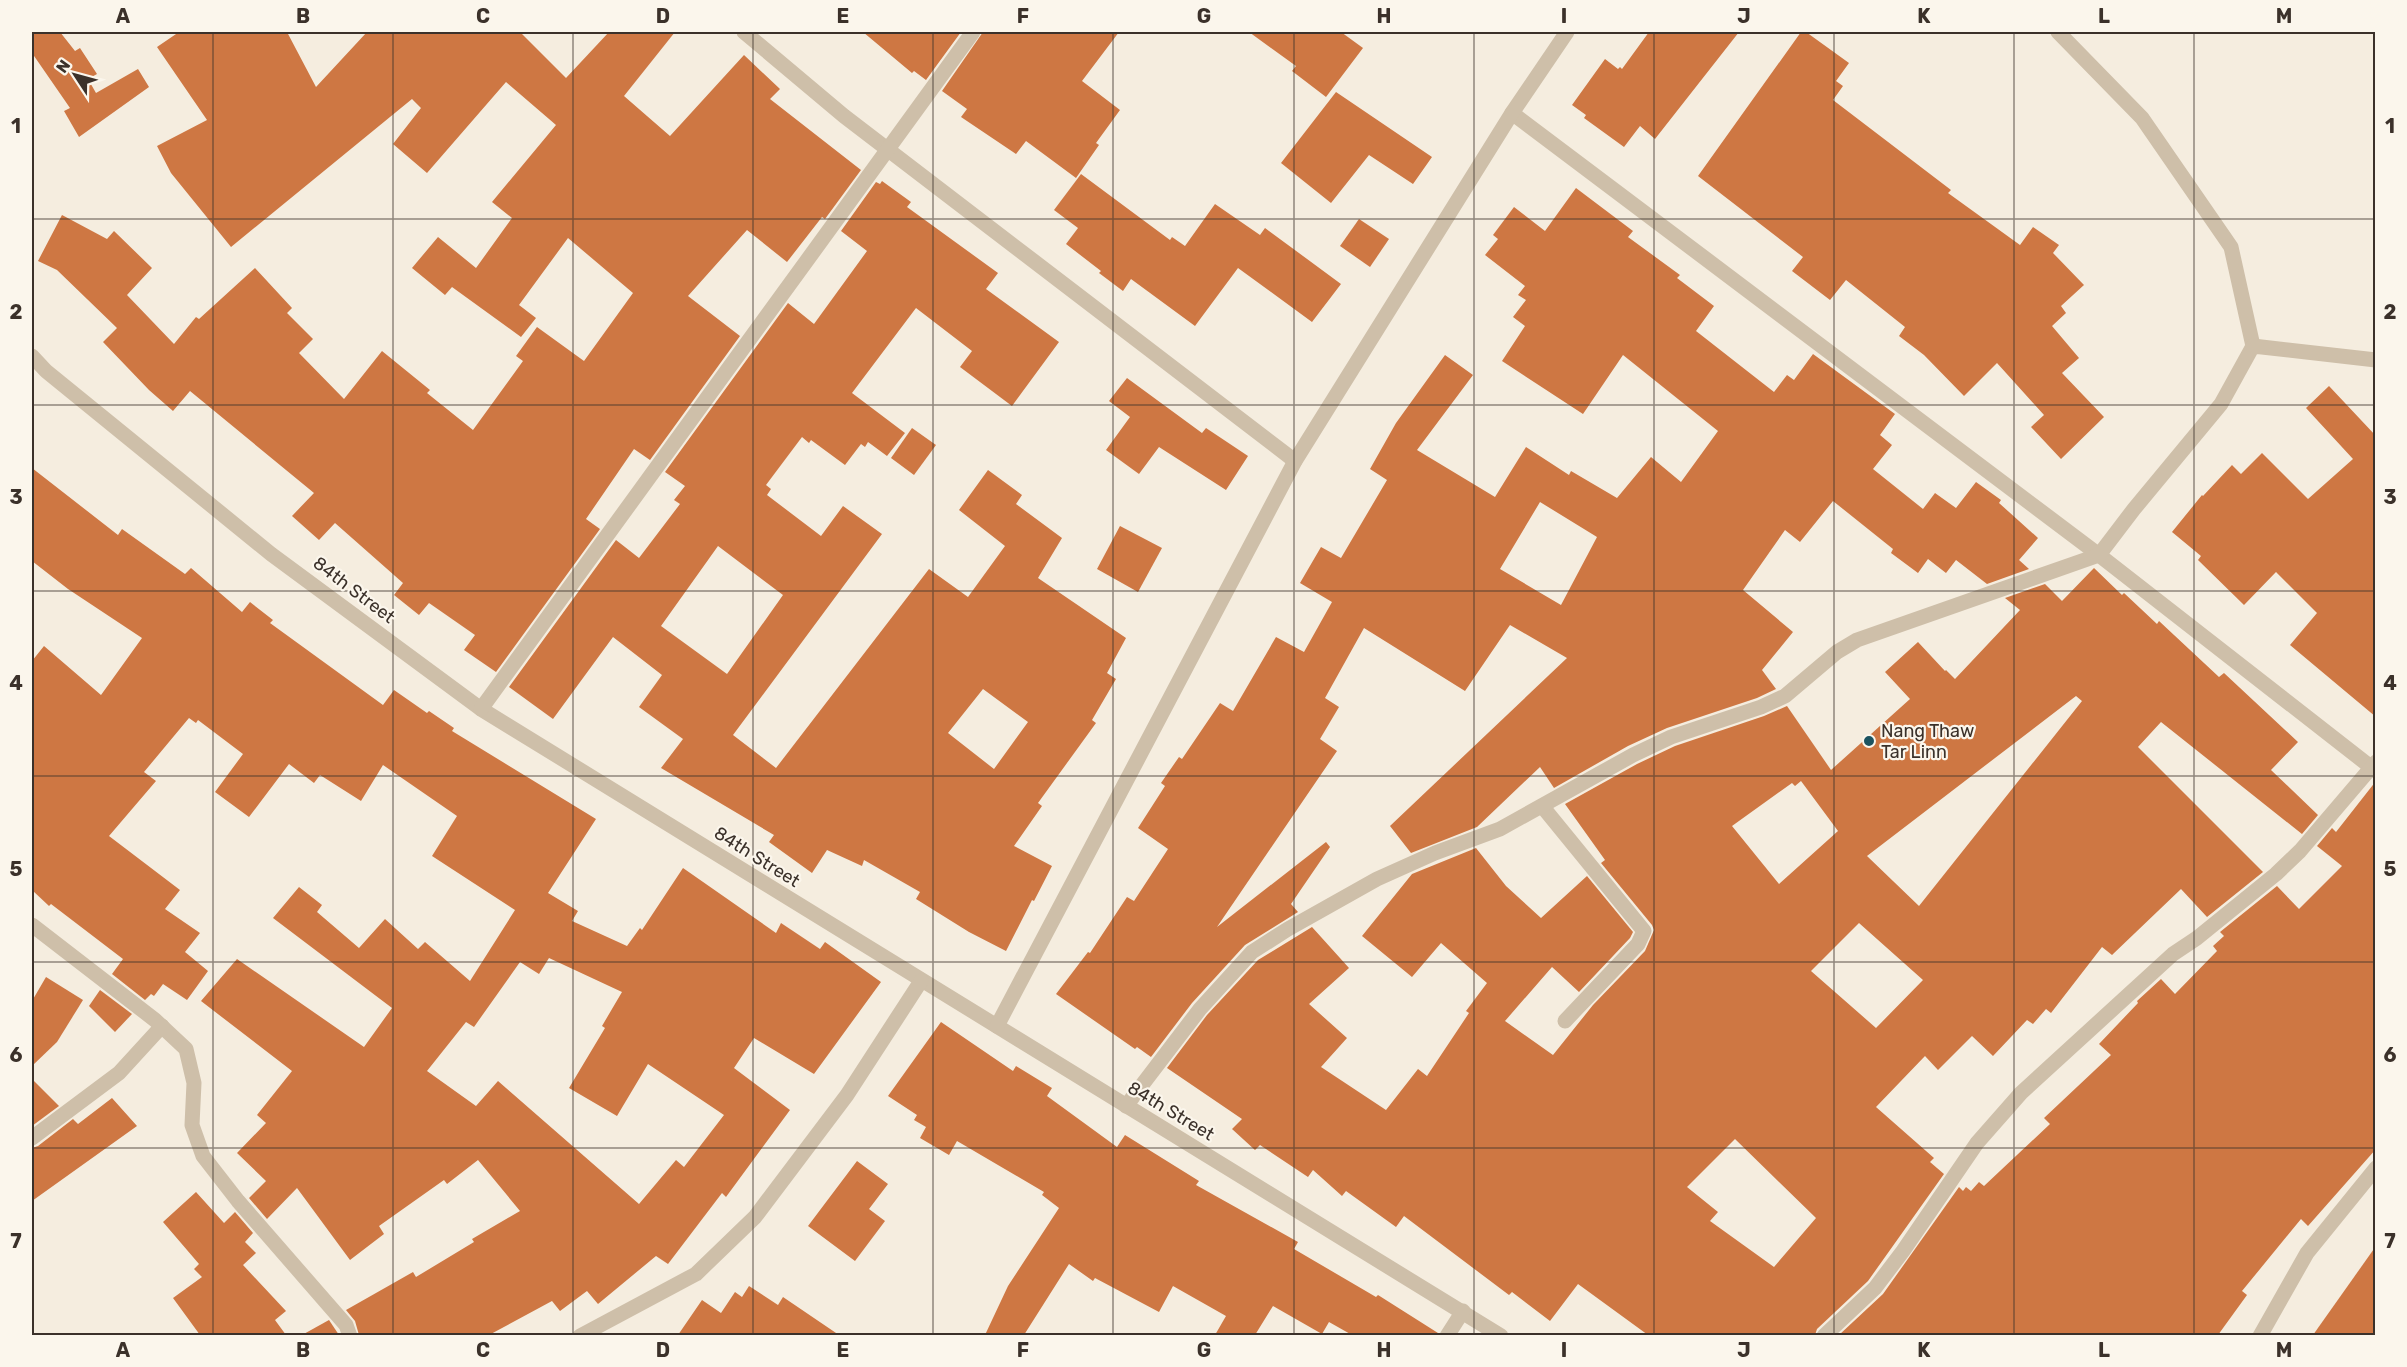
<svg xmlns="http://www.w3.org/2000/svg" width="2407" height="1367" viewBox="0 0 2407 1367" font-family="Rubik,sans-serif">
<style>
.building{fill:#ce7743;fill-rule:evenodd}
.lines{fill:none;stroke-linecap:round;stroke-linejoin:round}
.street{stroke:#cebfa9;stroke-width:15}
.grid{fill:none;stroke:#3b312a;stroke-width:1.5;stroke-opacity:0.55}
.poi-dot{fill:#1b5360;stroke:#fbf6ec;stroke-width:2}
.labels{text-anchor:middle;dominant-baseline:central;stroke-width:4.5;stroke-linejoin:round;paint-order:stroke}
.street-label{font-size:18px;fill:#3b312a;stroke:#fbf6ec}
.poi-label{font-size:18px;fill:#3b312a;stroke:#fbf6ec;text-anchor:start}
.neatline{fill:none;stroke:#3b312a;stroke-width:2}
.grid-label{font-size:20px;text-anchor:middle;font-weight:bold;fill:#3b312a}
</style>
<rect width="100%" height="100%" fill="#f5eddf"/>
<!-- building -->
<g class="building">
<path d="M32 32H60L75 51 80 48 97 74 88 79 96 93 138 69 149 87 79 137 64 111 70 108 32 53Z"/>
<path d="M179 32H287L316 87 367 32H520L566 78 609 32H675L624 96 670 136 744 55 780 89 770 99 861 170 825 219 822 217 787 262 747 230 688 296 740 336 650 460 634 449 586 519 600 529 496 672 464 650 475 635 429 603 419 615 394 595 403 583 335 523 319 540 292 516 314 493 190 391 173 411 149 390 103 342 117 328 57 270 38 261 62 215 107 239 114 231 152 268 127 295 174 344 196 317 199 319 255 268 292 308 287 313 313 339 299 353 344 399 382 351 430 390 427 393 473 430 523 361 516 356 537 327 584 361 633 293 568 238 519 305 536 318 521 337 452 287 445 295 412 268 438 237 476 268 512 218 492 202 556 125 506 82 427 173 393 144 421 108 412 99 231 247 171 173 157 146 207 120 157 47Z"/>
<path d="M863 32H961L926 80 914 71 912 73Z"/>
<path d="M983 32H1119L1082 81 1120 110 1096 143 1099 145 1076 178 1026 141 1016 154 961 117 967 109 942 91Z"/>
<path d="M1249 32H1341L1363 48 1326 97 1292 71 1296 66Z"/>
<path d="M1649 32H1739L1655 139 1640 126 1624 147 1584 118 1586 115 1572 105 1605 59 1618 69 1620 67 1622 69Z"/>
<path d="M1801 32H1806L1849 63 1836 81 1843 86 1833 100 1951 190 1948 193 2020 245 2033 227 2059 245 2053 253 2084 285 2061 306 2066 313 2052 326 2079 358 2062 373 2104 417 2061 459 2031 427 2044 415 1997 363 1964 396 1924 355 1899 336 1905 327 1846 280 1830 300 1792 271 1803 257 1698 176Z"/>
<path d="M1336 92 1432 157 1413 184 1369 155 1331 203 1281 163Z"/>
<path d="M1081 174 1170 240 1172 237 1185 246 1215 204 1260 235 1265 228 1341 284 1312 322 1238 268 1195 326 1131 279 1123 291 1099 273 1101 271 1066 244 1078 228 1054 210Z"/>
<path d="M882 181 911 202 907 207 998 273 986 289 1059 342 1012 406 960 367 972 351 916 308 852 393 905 433 887 456 868 442 865 447 861 444 845 465 811 440 809 443 802 437 766 485 771 489 767 495 821 536 843 506 882 534 733 735 776 768 929 569 968 597 1005 546 959 510 988 470 1022 495 1016 504 1062 538 1038 578 1126 638 1107 673 1116 679 1092 720 1096 723 1038 803 1042 806 1014 846 1052 866 1034 901 1032 900 1006 951 969 932 916 899 920 892 864 860 862 866 827 850 812 873 769 842 774 835 661 768 683 739 639 707 662 675 613 637 553 719 509 687 616 540 639 558 680 504 674 500 685 486 665 472 788 303 814 324 867 251 841 231 876 182 880 184ZM718 546 783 595 727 674 661 626ZM983 689 1028 722 994 769 948 733Z"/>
<path d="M1576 188 1633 231 1628 237 1680 275 1677 278 1714 306 1696 331 1774 392 1787 375 1794 380 1813 354 1895 414 1880 435 1892 445 1873 469 1923 509 1935 493 1956 508 1976 482 2001 500 1999 503 2038 538 2019 560 2029 569 1987 584 1956 560 1946 573 1928 559 1918 573 1891 553 1893 549 1833 501 1800 542 1785 530 1743 590 1793 632 1762 670 1776 689 1757 698 1667 728 1628 746 1554 788 1540 767 1477 827 1411 853 1390 826 1567 658 1510 625 1465 691 1364 628 1325 698 1339 707 1320 739 1337 751 1217 927 1326 842 1330 847 1291 904 1298 912 1245 945 1192 1003 1151 1057 1137 1047 1135 1049 1056 994 1088 952 1090 953 1127 897 1134 901 1168 849 1138 828 1165 786 1161 783 1179 757 1182 759 1220 703 1233 711 1276 637 1304 652 1332 602 1300 583 1321 547 1341 558 1387 480 1370 469 1396 423 1445 355 1473 375 1417 450 1495 497 1526 447 1569 475 1571 471 1617 498 1651 457 1681 482 1718 431 1623 355 1583 414 1502 361 1525 326 1513 317 1526 300 1518 295 1525 286 1485 255 1498 239 1493 235 1514 207 1545 231ZM1540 502 1597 537 1561 605 1500 569Z"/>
<path d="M1359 219 1389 239 1370 267 1340 246Z"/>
<path d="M1127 378 1202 433 1206 428 1248 456 1226 490 1159 447 1139 474 1106 450 1130 417 1109 401Z"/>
<path d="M2329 386 2376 436V717L2290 645 2317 613 2276 572 2244 605 2198 560 2201 556 2172 532 2202 495 2203 496 2232 465 2241 474 2262 453 2308 499 2353 459 2306 408Z"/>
<path d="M912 428 936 445 914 475 891 458Z"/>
<path d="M32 468 118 535 122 529 185 574 191 568 242 612 250 602 273 620 270 623 383 705 394 690 427 713 429 711 454 728 452 731 596 819 548 893 578 911 572 921 627 946 640 928 642 930 683 868 776 933 781 923 820 949 825 942 881 982 814 1074 754 1038 734 1068 790 1110 726 1197 722 1193 668 1264 656 1256 598 1304 587 1291 560 1311 552 1301 489 1335H359L355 1321 346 1310 413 1272 416 1277 474 1242 472 1239 520 1211 478 1160 447 1184 444 1180 379 1226 384 1234 350 1260 297 1188 267 1219 249 1198 266 1181 237 1153 266 1123 257 1115 292 1071 201 1001 237 959 364 1047 392 1008 273 918 299 887 322 905 317 912 359 948 385 919 418 949 425 942 470 981 515 910 432 856 457 816 383 765 361 801 320 775 314 783 289 764 249 817 215 792 243 754 198 720 196 723 189 718 144 772 156 781 109 836 180 890 165 909 200 933 185 952 208 971 187 1000 163 984 154 996 151 994 145 1000 112 974 123 959 51 904 49 906 32 890V661L44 646 101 695 142 638 68 589 32 561ZM549 958 622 992 602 1026 605 1028 569 1088 617 1116 648 1064 724 1115 684 1167 676 1160 639 1204 498 1081 476 1106 427 1071 466 1022 474 1027 520 962 539 974Z"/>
<path d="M1120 526 1162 548 1138 592 1097 569Z"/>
<path d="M2094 568 2122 595 2124 593 2157 624 2159 621 2219 677 2224 673 2298 742 2271 770 2318 815 2302 834 2161 722 2138 747 2263 872 2207 917 2181 889 2112 955 2102 947 2051 1013 2046 1009 2033 1024 2027 1020 1993 1056 1972 1036 1938 1070 1925 1056 1876 1107 1934 1158 1930 1162 1944 1174 1868 1281 1817 1329 1815 1335H1648L1578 1284 1550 1321 1512 1292 1509 1295 1404 1216 1396 1227 1346 1191 1342 1196 1313 1170 1308 1177 1260 1145 1255 1150 1232 1129 1242 1119 1167 1068 1207 1015 1258 960 1312 927 1349 968 1309 1004 1347 1038 1321 1067 1386 1110 1418 1069 1427 1076 1469 1013 1466 1011 1487 983 1441 943 1412 977 1362 936 1412 874 1476 848 1506 886 1541 918 1587 876 1633 932 1630 938 1579 992 1552 967 1505 1021 1553 1055 1593 1005 1645 951 1654 930 1652 925 1601 863 1605 860 1565 804 1637 764 1675 746 1764 716 1787 706 1831 770 1910 699 1885 672 1918 642 1945 671 1946 670 1955 679 2020 610 2005 598 2045 584 2062 601ZM2076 696 2082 701 1919 906 1867 856ZM1801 781 1838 831 1779 884 1732 826 1792 783 1795 786ZM1859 923 1923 980 1876 1028 1811 971ZM1735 1139 1816 1218 1774 1267 1710 1221 1718 1212 1687 1187Z"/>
<path d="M2376 781V1149L2308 1226 2301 1219 2242 1291 2247 1295 2218 1335H1839L1883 1294 1959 1187 1963 1191 1966 1187 1971 1191 1979 1182 1984 1186 2050 1124 2044 1118 2111 1055 2099 1044 2138 1003 2137 1001 2161 979 2175 994 2217 951 2213 946 2224 936 2220 932 2277 886 2299 909 2342 866 2317 846 2332 828 2336 832Z"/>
<path d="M46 977 83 1000 57 1042 32 1066V1001Z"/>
<path d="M100 990 132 1014 115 1032 89 1006Z"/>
<path d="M941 1022 1013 1071 1016 1066 1052 1088 1047 1096 1117 1147 1125 1135 1199 1181 1196 1185 1298 1242 1294 1249 1376 1297 1378 1295 1438 1333 1437 1335H1352L1329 1322 1322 1334 1273 1306 1255 1335H1215L1226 1316 1173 1286 1159 1312 1095 1278 1093 1281 1069 1264 1024 1335H985L1008 1286 1059 1208 1042 1195 1044 1192 957 1141 949 1155 920 1138 926 1127 914 1120 917 1115 888 1096Z"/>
<path d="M32 1079 59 1106 32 1126Z"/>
<path d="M112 1098 137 1126 32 1201V1148L38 1146 73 1119 78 1124Z"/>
<path d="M857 1161 888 1184 869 1209 885 1221 855 1261 808 1226Z"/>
<path d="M196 1192 224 1223 235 1212 253 1233 245 1242 256 1253 243 1265 286 1311 275 1320 286 1335H200L173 1298 202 1277 194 1269 199 1264 163 1222Z"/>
<path d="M2376 1246V1335H2313Z"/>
<path d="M749 1286 778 1305 783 1297 839 1335H678L702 1300 721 1313 735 1292 742 1297Z"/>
<path d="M329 1320 339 1335H302Z"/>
</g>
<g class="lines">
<!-- street -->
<g class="street">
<path d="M744 32 844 116 1295 461"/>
<path d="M2058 32 2142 118 2231 247 2253 346"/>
<path d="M1512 113 2099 555 2376 771"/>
<path d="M32 356 46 371 271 554 481 709 1501 1336"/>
<path d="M481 709 973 32"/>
<path d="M1542 806 1644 931 1638 944 1565 1021"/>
<path d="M32 925 155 1020 186 1049 194 1083 192 1125 203 1156 238 1201 346 1325 350 1336"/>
<path d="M997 1026 1295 461 1512 113 1567 32"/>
<path d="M1126 1106 1200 1009 1252 952 1288 929 1377 879 1435 853 1500 829 1633 755 1671 737 1761 707 1785 696 1837 652 1857 640 2099 555 2134 509 2221 404 2253 346 2376 360"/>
<path d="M32 1138 119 1073 162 1026"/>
<path d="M580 1336 696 1274 755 1217 847 1095 921 981"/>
<path d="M1447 1336 1463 1311"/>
<path d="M1824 1336 1875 1288 1903 1251 1977 1143 2021 1093 2173 954 2197 938 2276 874 2300 851 2376 762"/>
<path d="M2260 1336 2307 1253 2376 1168"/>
</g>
</g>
<!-- grid -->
<path class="grid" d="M213 32V1336M393 32V1336M573 32V1336M753 32V1336M933 32V1336M1113 32V1336M1294 32V1336M1474 32V1336M1654 32V1336M1834 32V1336M2014 32V1336M2194 32V1336M32 219H2376M32 405H2376M32 591H2376M32 776H2376M32 962H2376M32 1148H2376"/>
<!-- markers -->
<circle class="poi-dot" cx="1869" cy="741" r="6"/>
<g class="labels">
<!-- street labels -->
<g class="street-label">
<text transform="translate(354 590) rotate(37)">84th Street</text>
<text transform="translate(757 857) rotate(32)">84th Street</text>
<text transform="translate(1171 1111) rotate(31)">84th Street</text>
</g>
<!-- poi labels -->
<g class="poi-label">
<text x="1881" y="731">Nang Thaw<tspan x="1881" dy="21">Tar Linn</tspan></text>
</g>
</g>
<!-- border -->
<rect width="2407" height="1367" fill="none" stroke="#fbf6ec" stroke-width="66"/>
<!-- north arrow -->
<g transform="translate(75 75) rotate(306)" stroke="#fbf6ec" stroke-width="4.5" paint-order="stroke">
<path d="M0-4.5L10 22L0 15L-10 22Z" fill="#3b312a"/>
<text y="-9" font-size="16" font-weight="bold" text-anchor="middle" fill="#3b312a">N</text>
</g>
<rect x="33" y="33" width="2341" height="1301" class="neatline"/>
<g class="grid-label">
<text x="123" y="23">A</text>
<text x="303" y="23">B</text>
<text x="483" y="23">C</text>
<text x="663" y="23">D</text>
<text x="843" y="23">E</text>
<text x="1023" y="23">F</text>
<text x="1204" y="23">G</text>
<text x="1384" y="23">H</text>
<text x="1564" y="23">I</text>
<text x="1744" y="23">J</text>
<text x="1924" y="23">K</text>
<text x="2104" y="23">L</text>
<text x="2284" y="23">M</text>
<text x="16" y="133">1</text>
<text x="2390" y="133">1</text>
<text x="16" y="319">2</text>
<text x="2390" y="319">2</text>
<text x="16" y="504">3</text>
<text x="2390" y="504">3</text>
<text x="16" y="690">4</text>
<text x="2390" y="690">4</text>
<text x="16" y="876">5</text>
<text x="2390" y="876">5</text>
<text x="16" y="1062">6</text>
<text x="2390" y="1062">6</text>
<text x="16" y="1248">7</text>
<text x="2390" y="1248">7</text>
<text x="123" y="1357">A</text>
<text x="303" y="1357">B</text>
<text x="483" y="1357">C</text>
<text x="663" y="1357">D</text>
<text x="843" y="1357">E</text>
<text x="1023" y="1357">F</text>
<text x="1204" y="1357">G</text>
<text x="1384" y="1357">H</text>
<text x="1564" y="1357">I</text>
<text x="1744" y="1357">J</text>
<text x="1924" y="1357">K</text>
<text x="2104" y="1357">L</text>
<text x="2284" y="1357">M</text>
</g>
</svg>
